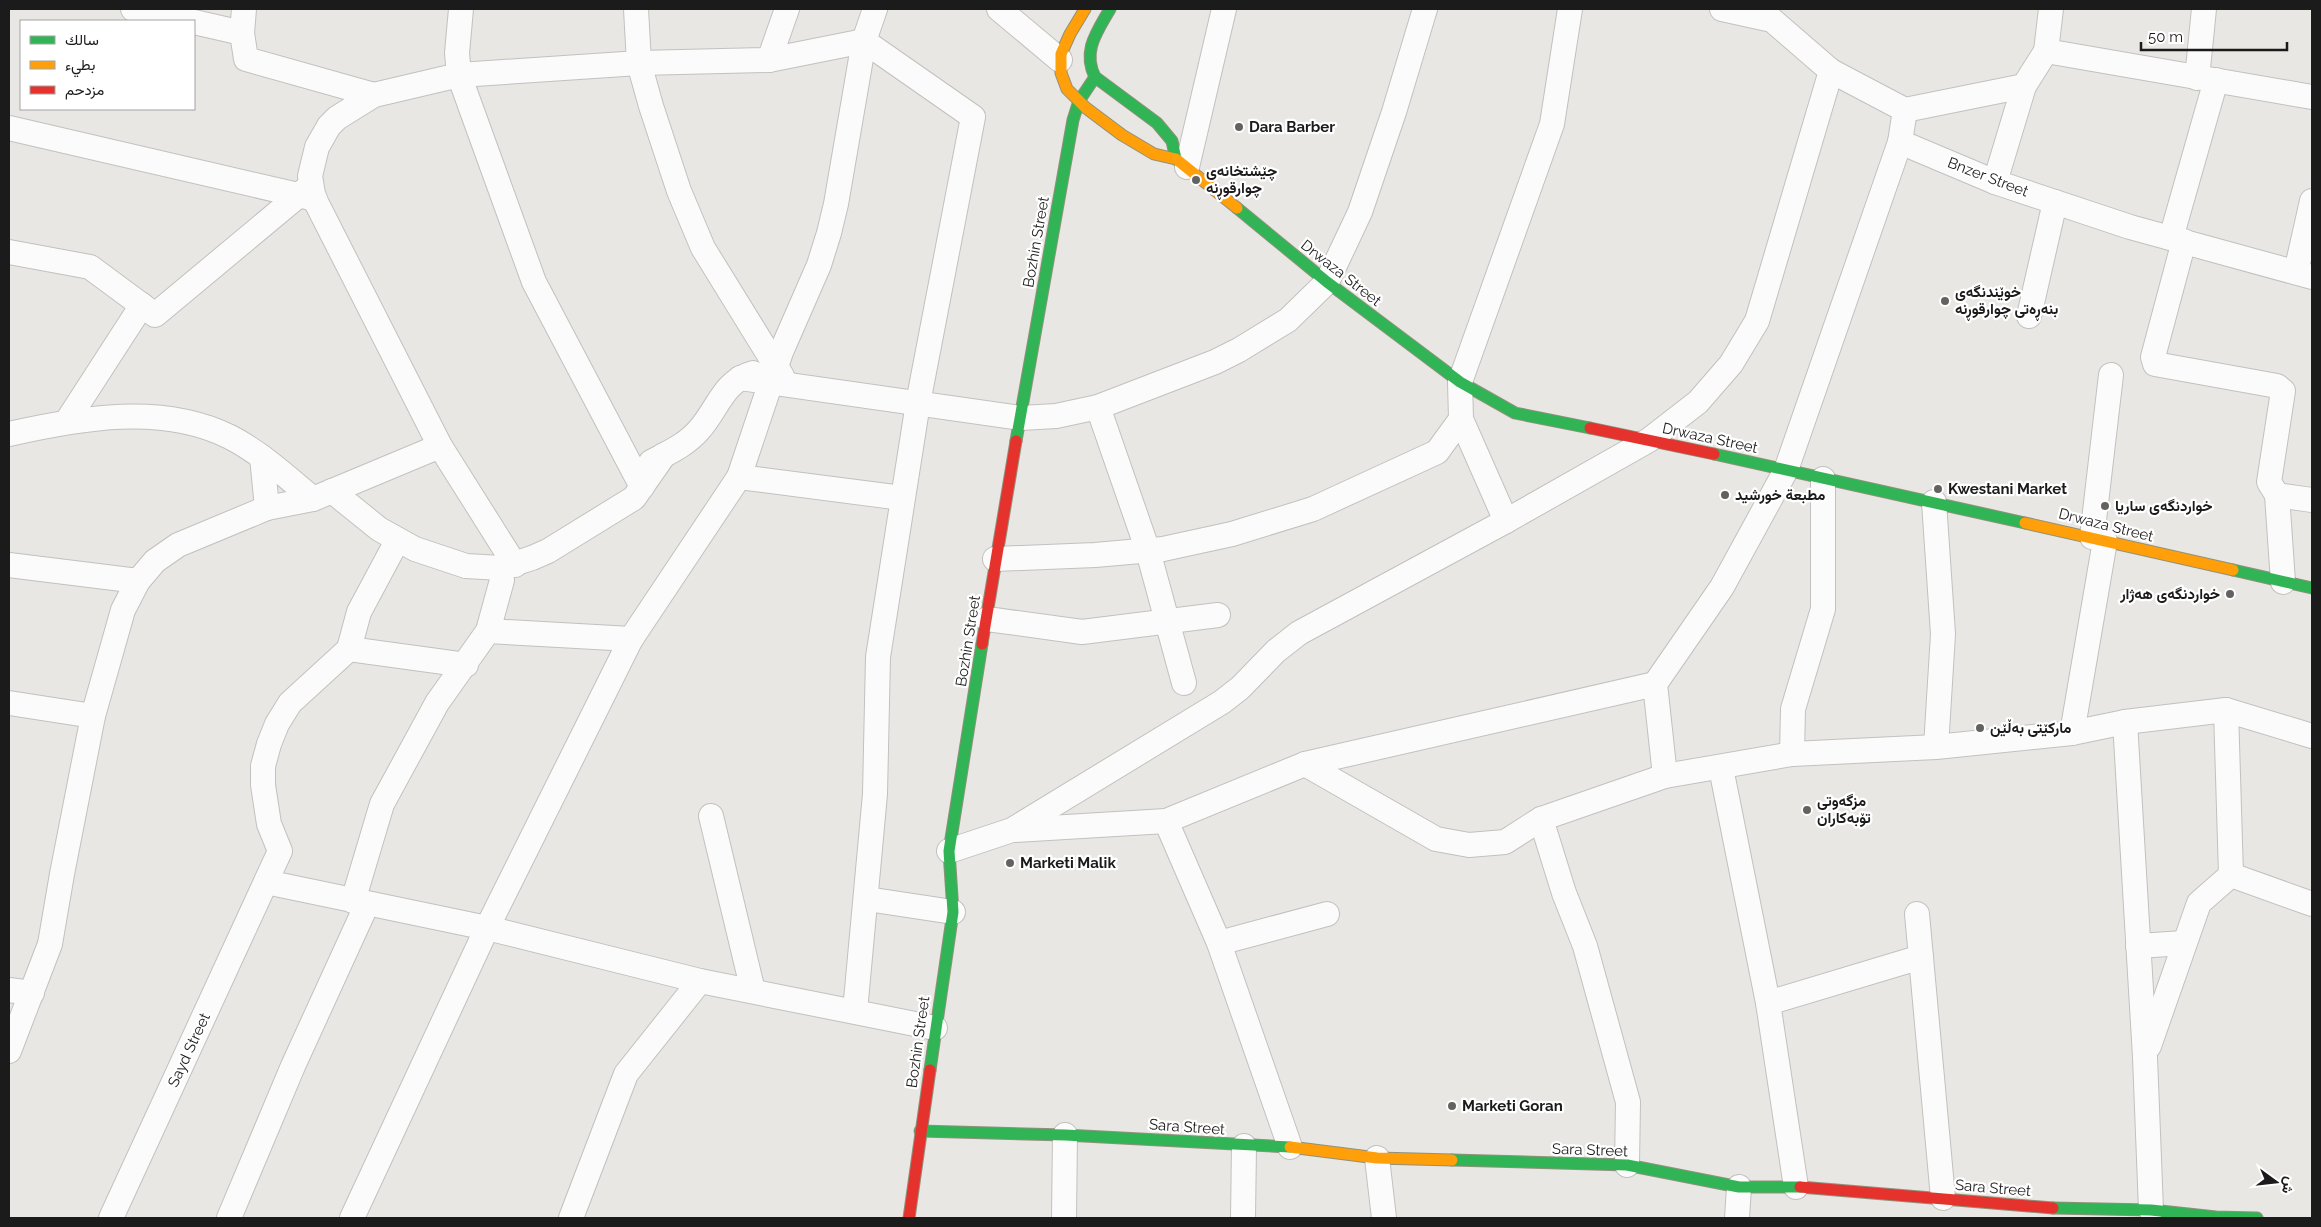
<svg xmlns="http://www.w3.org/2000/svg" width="2321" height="1227" viewBox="0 0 2321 1227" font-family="Raleway,Vazirmatn,sans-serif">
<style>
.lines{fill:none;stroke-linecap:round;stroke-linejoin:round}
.street-casing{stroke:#c2c1bf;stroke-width:26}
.fast-casing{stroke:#90917c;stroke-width:13}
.slow-casing{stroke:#90917c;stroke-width:13}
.jam-casing{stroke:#90917c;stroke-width:13}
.street{stroke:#fcfbfb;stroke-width:24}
.fast{stroke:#30b455;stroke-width:11}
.slow{stroke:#ff9f0a;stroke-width:11}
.jam{stroke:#e5322d;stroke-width:11}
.poi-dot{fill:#636261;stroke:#fff;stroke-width:2}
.labels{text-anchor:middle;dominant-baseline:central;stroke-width:4.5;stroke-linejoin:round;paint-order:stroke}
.poi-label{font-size:15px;font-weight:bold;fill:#1b1b1b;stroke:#fff;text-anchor:start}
.street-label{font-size:15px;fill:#1b1b1b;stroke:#fff}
</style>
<rect width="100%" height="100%" fill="#e9e7e3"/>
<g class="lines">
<defs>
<g id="street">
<path d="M133 9 190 21"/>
<path d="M461 9 457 53 459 75 534 282 642 487"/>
<path d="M636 9 639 63 651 106 679 191 703 248 782 376"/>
<path d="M999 9 1060 60"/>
<path d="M1722 9 1772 20 1831 71 1905 110 1900 142 1995 182 2130 227 2312 277"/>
<path d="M194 22 242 33 244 9"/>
<path d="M242 33 246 59 374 95"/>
<path d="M2046 51 2312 97"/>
<path d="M769 60 864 41 973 117 918 403 878 657 875 794 855 1011"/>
<path d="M2197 78 2204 9"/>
<path d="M1905 110 2024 86"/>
<path d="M9 128 311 198"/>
<path d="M1187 167 1224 9"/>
<path d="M1995 182 2024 86 2046 51 2051 9"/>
<path d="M2171 238 2216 80"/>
<path d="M2184 241 2153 357 2155 364 2277 386 2283 391 2269 482 2277 495 2283 582"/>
<path d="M9 252 90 267 155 315 311 185"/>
<path d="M2296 272 2312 201"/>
<path d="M2029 316 2055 202"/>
<path d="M740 378 1021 418 1056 416 1098 407 1215 362 1239 350 1288 320 1327 282 1360 212 1394 112 1425 9"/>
<path d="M1098 407 1148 551 1184 683"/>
<path d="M1461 419 1506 521"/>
<path d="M67 421 142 305"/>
<path d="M9 434C80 418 162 403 230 437 261 453 287 477 313 499"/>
<path d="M262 457 267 508"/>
<path d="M651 462C668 453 686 445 699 430 718 409 723 381 753 373"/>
<path d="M739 477 902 498"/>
<path d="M332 491 379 529 415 549 466 566 501 568 532 558 548 551 634 498 664 455"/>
<path d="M2277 495 2312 500"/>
<path d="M1934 502 1943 634 1936 747"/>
<path d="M2092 537 2111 375"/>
<path d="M995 559 1095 555 1163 549 1232 534 1313 509 1437 452 1461 419 1460 382 1552 124 1570 9"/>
<path d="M9 565 138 581"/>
<path d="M515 565 440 446 317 204 313 194 310 176 317 147 329 126 337 118 374 95 459 75 639 63 769 60 787 9"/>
<path d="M987 619 1082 632 1218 615"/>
<path d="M488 631 631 639"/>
<path d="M349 649 466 665"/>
<path d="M9 703 93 716"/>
<path d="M2226 710 2231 875"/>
<path d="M2125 722 2145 1057 2151 1210"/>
<path d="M2072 733 2105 541"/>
<path d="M1792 754 1793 709 1823 609V479"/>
<path d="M1305 764 1436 839 1469 845 1505 842 1541 819 1665 776 1792 754 1936 747 2072 733 2125 722 2226 710 2312 736"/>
<path d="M1721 768 1768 1003 1796 1187"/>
<path d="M1665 776 1655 684 1722 587 1786 470 1900 142"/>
<path d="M711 816 753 991"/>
<path d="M1541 819 1564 893 1585 946 1628 1102 1627 1165"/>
<path d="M1166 821 1219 943 1290 1147"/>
<path d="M1015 830 1166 821 1305 764 1655 684"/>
<path d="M949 851 1012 830 1222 702 1240 688 1276 651 1299 633 1506 521 1649 440 1698 402 1731 364 1757 321 1831 71"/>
<path d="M266 882 487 928 700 981 935 1028"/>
<path d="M867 899 953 912"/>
<path d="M353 901 382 804 437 703 488 631 502 580"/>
<path d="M1917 914 1943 1198"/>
<path d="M1219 943 1327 914"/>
<path d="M2138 946 2184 943"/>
<path d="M9 990 32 993"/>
<path d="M1768 1003 1921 957"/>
<path d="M2149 1046 2199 903 2231 875 2312 904"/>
<path d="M9 1051 50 944 62 874 93 716 123 610 138 581 155 561 178 545 267 508 313 499 440 446"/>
<path d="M1377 1158 1384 1218"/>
<path d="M111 1218 280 851 269 824 263 785V766L269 744 277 724 290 703 349 649 359 612 397 541"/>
<path d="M229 1218 293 1066 367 904"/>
<path d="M352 1218 487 928 631 639 739 477 781 352 819 265 829 233 836 204 864 41 875 9"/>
<path d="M571 1218 626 1074 700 981"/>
<path d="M1064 1218 1065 1135"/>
<path d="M1243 1218 1244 1146"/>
<path d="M1737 1218 1739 1187"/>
</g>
<g id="fast">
<path d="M1110 9C1097 32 1082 51 1095 77L1157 123 1172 141 1176 159"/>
<path d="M1237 208 1327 282 1460 382 1515 413 1590 428"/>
<path d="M1016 441 1073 120 1079 101 1095 77"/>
<path d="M1714 454 2025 523"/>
<path d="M2233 570 2312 588"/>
<path d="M930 1070 953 912 949 851 982 644"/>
<path d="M920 1131 1065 1135 1290 1147"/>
<path d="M1452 1160 1627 1165 1739 1187H1800"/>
<path d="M2053 1208 2151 1210 2216 1217 2257 1218"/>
</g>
<g id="slow">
<path d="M1085 9 1070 34 1061 54V73L1067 89 1086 108 1122 135 1154 154 1176 159 1237 208"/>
<path d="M2025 523 2233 570"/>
<path d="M1290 1147 1377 1158 1452 1160"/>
</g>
<g id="jam">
<path d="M1590 428 1714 454"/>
<path d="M982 644 1016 441"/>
<path d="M1800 1187 2053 1208"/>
<path d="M909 1218 930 1070"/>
</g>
</defs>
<!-- street casing -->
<use href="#street" class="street-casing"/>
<!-- fast casing -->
<use href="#fast" class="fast-casing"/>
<!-- slow casing -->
<use href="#slow" class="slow-casing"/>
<!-- jam casing -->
<use href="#jam" class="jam-casing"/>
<!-- street -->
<use href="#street" class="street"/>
<!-- fast -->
<use href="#fast" class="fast"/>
<!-- slow -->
<use href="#slow" class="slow"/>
<!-- jam -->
<use href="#jam" class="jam"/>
</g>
<!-- markers -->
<g class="poi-dot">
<circle cx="1239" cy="127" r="5"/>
<circle cx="1196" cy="180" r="5"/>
<circle cx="1945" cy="301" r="5"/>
<circle cx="1938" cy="489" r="5"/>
<circle cx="1725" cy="495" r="5"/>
<circle cx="2105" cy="506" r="5"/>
<circle cx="2230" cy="594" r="5"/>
<circle cx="1980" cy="728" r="5"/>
<circle cx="1807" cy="810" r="5"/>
<circle cx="1010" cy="863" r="5"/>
<circle cx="1452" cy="1106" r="5"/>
</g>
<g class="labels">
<!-- poi labels -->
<g class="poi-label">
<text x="1249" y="127">Dara Barber</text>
<text x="1206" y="171">چێشتخانەی<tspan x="1206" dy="17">چوارقوڕنە</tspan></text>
<text x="1955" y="292">خوێندنگەی<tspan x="1955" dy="17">بنەڕەتی چوارقوڕنە</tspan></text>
<text x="1948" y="489">Kwestani Market</text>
<text x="1735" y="495">مطبعة خورشيد</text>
<text x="2115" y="506">خواردنگەی ساریا</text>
<text x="2220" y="594" text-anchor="end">خواردنگەی هەژار</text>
<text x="1990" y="728">مارکێتی بەڵێن</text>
<text x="1817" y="801">مزگەوتی<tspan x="1817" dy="17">تۆبەکاران</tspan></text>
<text x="1020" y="863">Marketi Malik</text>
<text x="1462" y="1106">Marketi Goran</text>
</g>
<!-- street labels -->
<g class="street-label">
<text transform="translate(1988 177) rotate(21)">Bnzer Street</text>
<text transform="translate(1036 242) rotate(-80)">Bozhin Street</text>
<text transform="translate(1341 273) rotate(38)">Drwaza Street</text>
<text transform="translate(1710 438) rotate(12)">Drwaza Street</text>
<text transform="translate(2106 525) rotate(14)">Drwaza Street</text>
<text transform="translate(968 641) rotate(-81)">Bozhin Street</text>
<text transform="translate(918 1042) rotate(-82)">Bozhin Street</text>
<text transform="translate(189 1050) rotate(-65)">Sayd Street</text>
<text transform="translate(1187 1127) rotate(4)">Sara Street</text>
<text transform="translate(1590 1150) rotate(2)">Sara Street</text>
<text transform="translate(1993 1188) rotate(5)">Sara Street</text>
</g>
</g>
<!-- border -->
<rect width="2321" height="1227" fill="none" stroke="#1b1b1b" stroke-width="20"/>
<!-- legend -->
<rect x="20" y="20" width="175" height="90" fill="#ffffff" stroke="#a4a4a4"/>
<rect x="30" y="36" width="25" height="8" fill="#30b455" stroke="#a4a4a4"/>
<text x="65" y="45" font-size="15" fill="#1b1b1b">سالك</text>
<rect x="30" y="61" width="25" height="8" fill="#ff9f0a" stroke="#a4a4a4"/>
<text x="65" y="70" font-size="15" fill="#1b1b1b">بطيء</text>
<rect x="30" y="86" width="25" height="8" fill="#e5322d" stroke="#a4a4a4"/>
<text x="65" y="95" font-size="15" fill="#1b1b1b">مزدحم</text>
<!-- north arrow -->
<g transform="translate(2276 1182) rotate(105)" stroke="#ffffff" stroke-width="4" paint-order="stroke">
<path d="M0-4L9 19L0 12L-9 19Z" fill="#1b1b1b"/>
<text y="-8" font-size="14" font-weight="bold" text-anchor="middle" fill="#1b1b1b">ش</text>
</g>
<!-- scale -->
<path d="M2141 42v8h146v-8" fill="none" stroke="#1b1b1b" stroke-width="2.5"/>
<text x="2148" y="42" font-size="15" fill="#1b1b1b" stroke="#ffffff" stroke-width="4" paint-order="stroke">50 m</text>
</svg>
